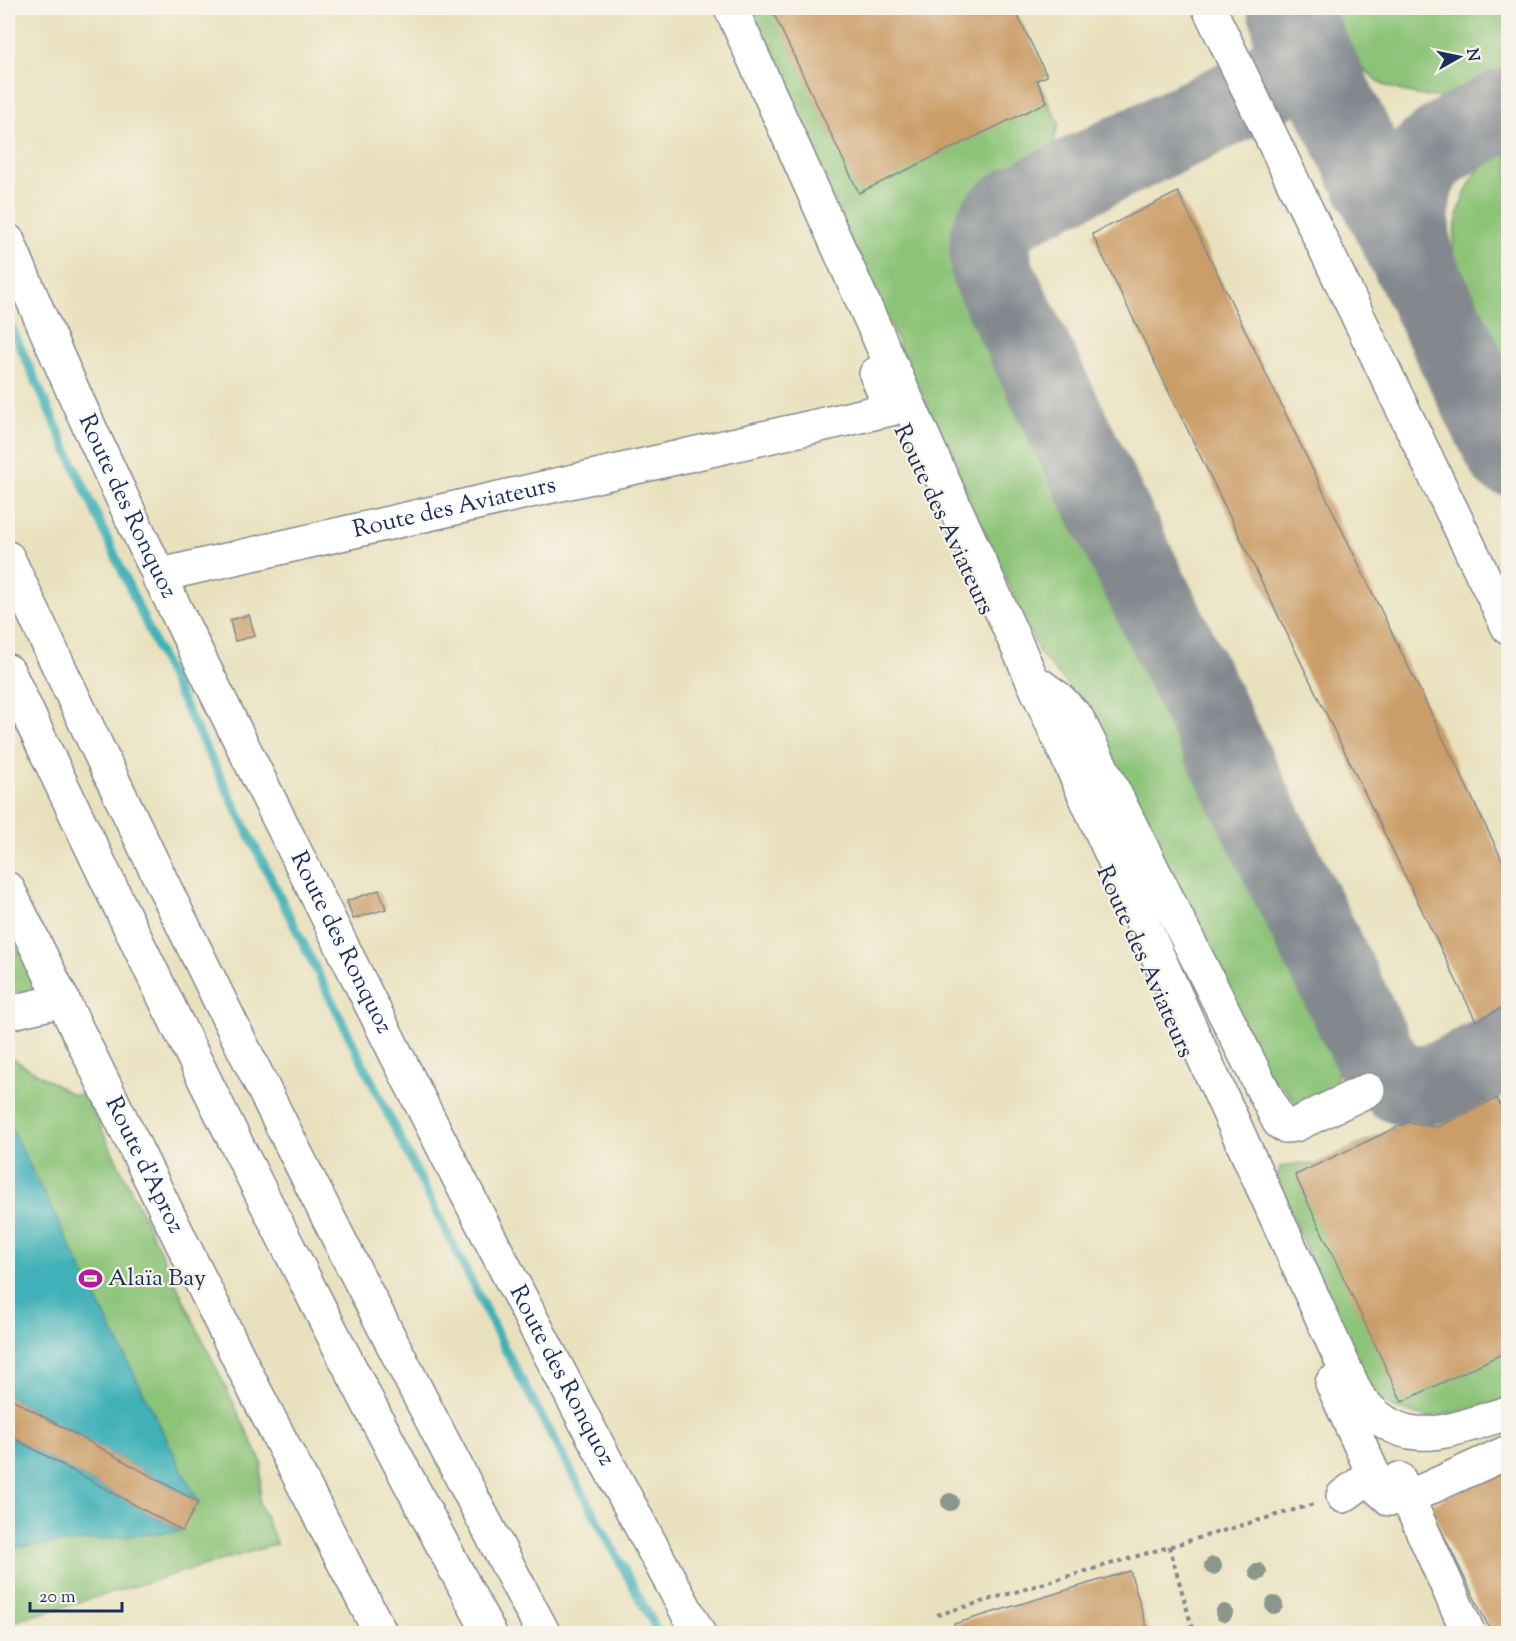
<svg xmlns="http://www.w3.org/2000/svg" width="1516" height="1641" viewBox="0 0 1516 1641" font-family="'Sorts Mill Goudy',serif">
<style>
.green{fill:#8bc377;stroke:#53796a;stroke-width:1.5}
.water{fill:#40b1b8;stroke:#2e708b;stroke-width:1.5}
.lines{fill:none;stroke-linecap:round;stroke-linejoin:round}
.stream{stroke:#40b1b8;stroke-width:9}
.taxiway{stroke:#82888e;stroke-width:82}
.building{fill:#cb9d68}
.minor-casing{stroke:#82888e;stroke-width:36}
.highway-casing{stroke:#82888e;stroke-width:36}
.path{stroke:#82888e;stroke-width:4;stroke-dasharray:4.5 4.5;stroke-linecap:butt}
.minor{stroke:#fff;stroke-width:33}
.highway{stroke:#fff;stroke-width:33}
.tree{fill:#8a978d}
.labels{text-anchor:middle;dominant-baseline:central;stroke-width:4.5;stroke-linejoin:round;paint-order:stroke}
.street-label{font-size:24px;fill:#1b2f5e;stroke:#f7f3e8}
.poi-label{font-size:24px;fill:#1b2f5e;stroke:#f7f3e8;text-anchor:start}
</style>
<rect width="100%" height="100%" fill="#f7f3e8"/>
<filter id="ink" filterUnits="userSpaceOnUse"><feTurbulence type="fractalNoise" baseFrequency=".0167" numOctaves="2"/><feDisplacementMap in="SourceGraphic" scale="12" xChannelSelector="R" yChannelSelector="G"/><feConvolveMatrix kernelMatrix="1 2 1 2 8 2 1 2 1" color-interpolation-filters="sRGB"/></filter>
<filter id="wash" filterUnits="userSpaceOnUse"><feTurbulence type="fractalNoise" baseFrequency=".008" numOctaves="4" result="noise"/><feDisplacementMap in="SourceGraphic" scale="24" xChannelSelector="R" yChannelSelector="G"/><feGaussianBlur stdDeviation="1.35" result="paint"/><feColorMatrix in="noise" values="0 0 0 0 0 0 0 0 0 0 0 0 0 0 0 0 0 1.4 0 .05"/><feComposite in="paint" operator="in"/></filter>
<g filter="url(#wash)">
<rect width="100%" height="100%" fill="#e9e1bd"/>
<!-- green -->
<g class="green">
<path d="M746 8H1014L1047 76 1037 80 1059 123 1053 145C1017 164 968 180 956 224 953 237 955 253 954 266L1339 1051 1336 1090 1300 1105C1287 1096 1284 1082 1268 1076L1083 703 1039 652Z"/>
<path d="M1316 8H1508V80L1479 92 1447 98 1415 95 1383 85 1334 44Z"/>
<path d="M1508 138V403C1493 371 1461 320 1455 286 1446 229 1463 173 1508 138Z"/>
<path d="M8 927 40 995 8 1003Z"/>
<path d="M8 1056 71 1094 85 1095 262 1463 259 1503 277 1544 8 1623Z"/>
<path d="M1497 1098 1504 1112 1508 1110V1401L1428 1418 1392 1407 1374 1392 1361 1376 1276 1181 1280 1167 1301 1163 1315 1165 1408 1122 1437 1127Z"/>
</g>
<!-- water -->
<g class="water">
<path d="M8 1122 198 1502 8 1397Z"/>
<path d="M8 1435 182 1531 8 1548Z"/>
</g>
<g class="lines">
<!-- stream -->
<path class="stream" d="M8 320 168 672 506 1351 659 1634"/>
<!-- taxiway -->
<g class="taxiway">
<path d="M1288 8 1508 455"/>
<path d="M1293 17C1295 56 1294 65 1262 88L1018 206C988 224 988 239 992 272L1379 1064C1385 1070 1393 1080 1400 1083 1431 1096 1481 1061 1508 1048"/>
<path d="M1412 259C1398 158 1426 150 1508 108"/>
</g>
</g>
<g id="blocks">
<!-- building -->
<g class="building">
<path d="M771 8H1014L1047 76 1037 80 1047 102 859 193Z"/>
<path d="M1178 192 1508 872V1005L1476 1021 1092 234Z"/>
<path d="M249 615 255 636 235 641 230 620Z"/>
<path d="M379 890 386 909 353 919 347 901Z"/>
<path d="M1497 1098 1504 1112 1508 1110V1351L1402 1402 1295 1175 1408 1122 1437 1127Z"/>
<path d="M8 1397 198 1502 182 1531 8 1435Z"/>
<path d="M1508 1467V1634H1492L1429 1505Z"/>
<path d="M1130 1571 1149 1634H957L954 1624Z"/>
</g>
</g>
</g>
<g filter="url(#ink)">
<use href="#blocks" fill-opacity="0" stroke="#82888e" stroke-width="1.5"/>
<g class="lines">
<defs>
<g id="minor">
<path d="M731 8 1032 679 1357 1395C1403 1456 1448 1430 1508 1413"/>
<path d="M1209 8 1508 627"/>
<path id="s1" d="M8 241C94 448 194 649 294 849 424 1113 558 1375 699 1634"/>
<path id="s2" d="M159 578 169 573 891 409 876 374"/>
<path d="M1040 685 1059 699 1077 718 1279 1122 1285 1126 1295 1125 1368 1090"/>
<path id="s3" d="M8 889 253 1387 381 1634"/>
<path d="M8 1013 63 1000"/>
<path d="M1332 1383 1381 1491 1390 1499 1407 1498 1508 1452"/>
<path d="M1399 1479 1469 1634"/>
<path d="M1343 1496 1373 1474"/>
</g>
<g id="highway">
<path d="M8 558C177 922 356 1280 544 1634"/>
<path d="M8 671C160 996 320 1317 490 1634"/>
</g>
</defs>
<!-- minor casing -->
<use href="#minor" class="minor-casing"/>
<!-- highway casing -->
<use href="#highway" class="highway-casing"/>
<!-- path -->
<g class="path">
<path d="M1169 1546 1194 1634"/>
<path d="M937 1615 1314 1504"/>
</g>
<!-- minor -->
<use href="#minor" class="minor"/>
<!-- highway -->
<use href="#highway" class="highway"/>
</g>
<!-- trees -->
<g class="tree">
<circle cx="950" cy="1502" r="9"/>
<circle cx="1213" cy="1566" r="9"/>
<circle cx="1258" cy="1572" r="9"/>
<circle cx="1274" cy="1605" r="9"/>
<circle cx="1224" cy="1613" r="9"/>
</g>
</g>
<!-- icons -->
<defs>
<symbol id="stadium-bare" viewBox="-9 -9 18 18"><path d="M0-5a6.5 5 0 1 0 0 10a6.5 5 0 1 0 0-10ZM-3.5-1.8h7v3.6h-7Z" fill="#b5179e" stroke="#f7f3e8" stroke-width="2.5" paint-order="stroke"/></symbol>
</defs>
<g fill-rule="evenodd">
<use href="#stadium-bare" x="74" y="1262" width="33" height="33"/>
</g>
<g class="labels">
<!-- street labels -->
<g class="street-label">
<text stroke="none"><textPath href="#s1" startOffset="291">Route des Ronquoz</textPath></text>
<text stroke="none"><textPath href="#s2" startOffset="304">Route des Aviateurs</textPath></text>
<text transform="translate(943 520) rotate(65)">Route des Aviateurs</text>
<text stroke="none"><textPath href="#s1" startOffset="777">Route des Ronquoz</textPath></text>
<text transform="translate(1144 962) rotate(66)">Route des Aviateurs</text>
<text stroke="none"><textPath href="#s3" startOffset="308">Route d'Aproz</textPath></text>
<text stroke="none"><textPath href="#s1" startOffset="1263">Route des Ronquoz</textPath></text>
</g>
<!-- poi labels -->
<g class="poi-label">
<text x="108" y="1279">Alaïa Bay</text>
</g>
</g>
<!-- margin -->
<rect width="1516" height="1641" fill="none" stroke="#f7f3e8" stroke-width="30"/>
<!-- north arrow -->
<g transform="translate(1459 57) rotate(81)" stroke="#f7f3e8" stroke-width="4.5" paint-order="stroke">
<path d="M0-4.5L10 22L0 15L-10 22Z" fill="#1b2f5e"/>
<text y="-9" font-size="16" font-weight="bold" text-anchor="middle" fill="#1b2f5e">N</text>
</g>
<!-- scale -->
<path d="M30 1602v9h92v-9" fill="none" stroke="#1b2f5e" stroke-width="3"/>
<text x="39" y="1602" font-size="18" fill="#1b2f5e" stroke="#f7f3e8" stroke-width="4.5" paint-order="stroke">20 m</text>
</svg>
